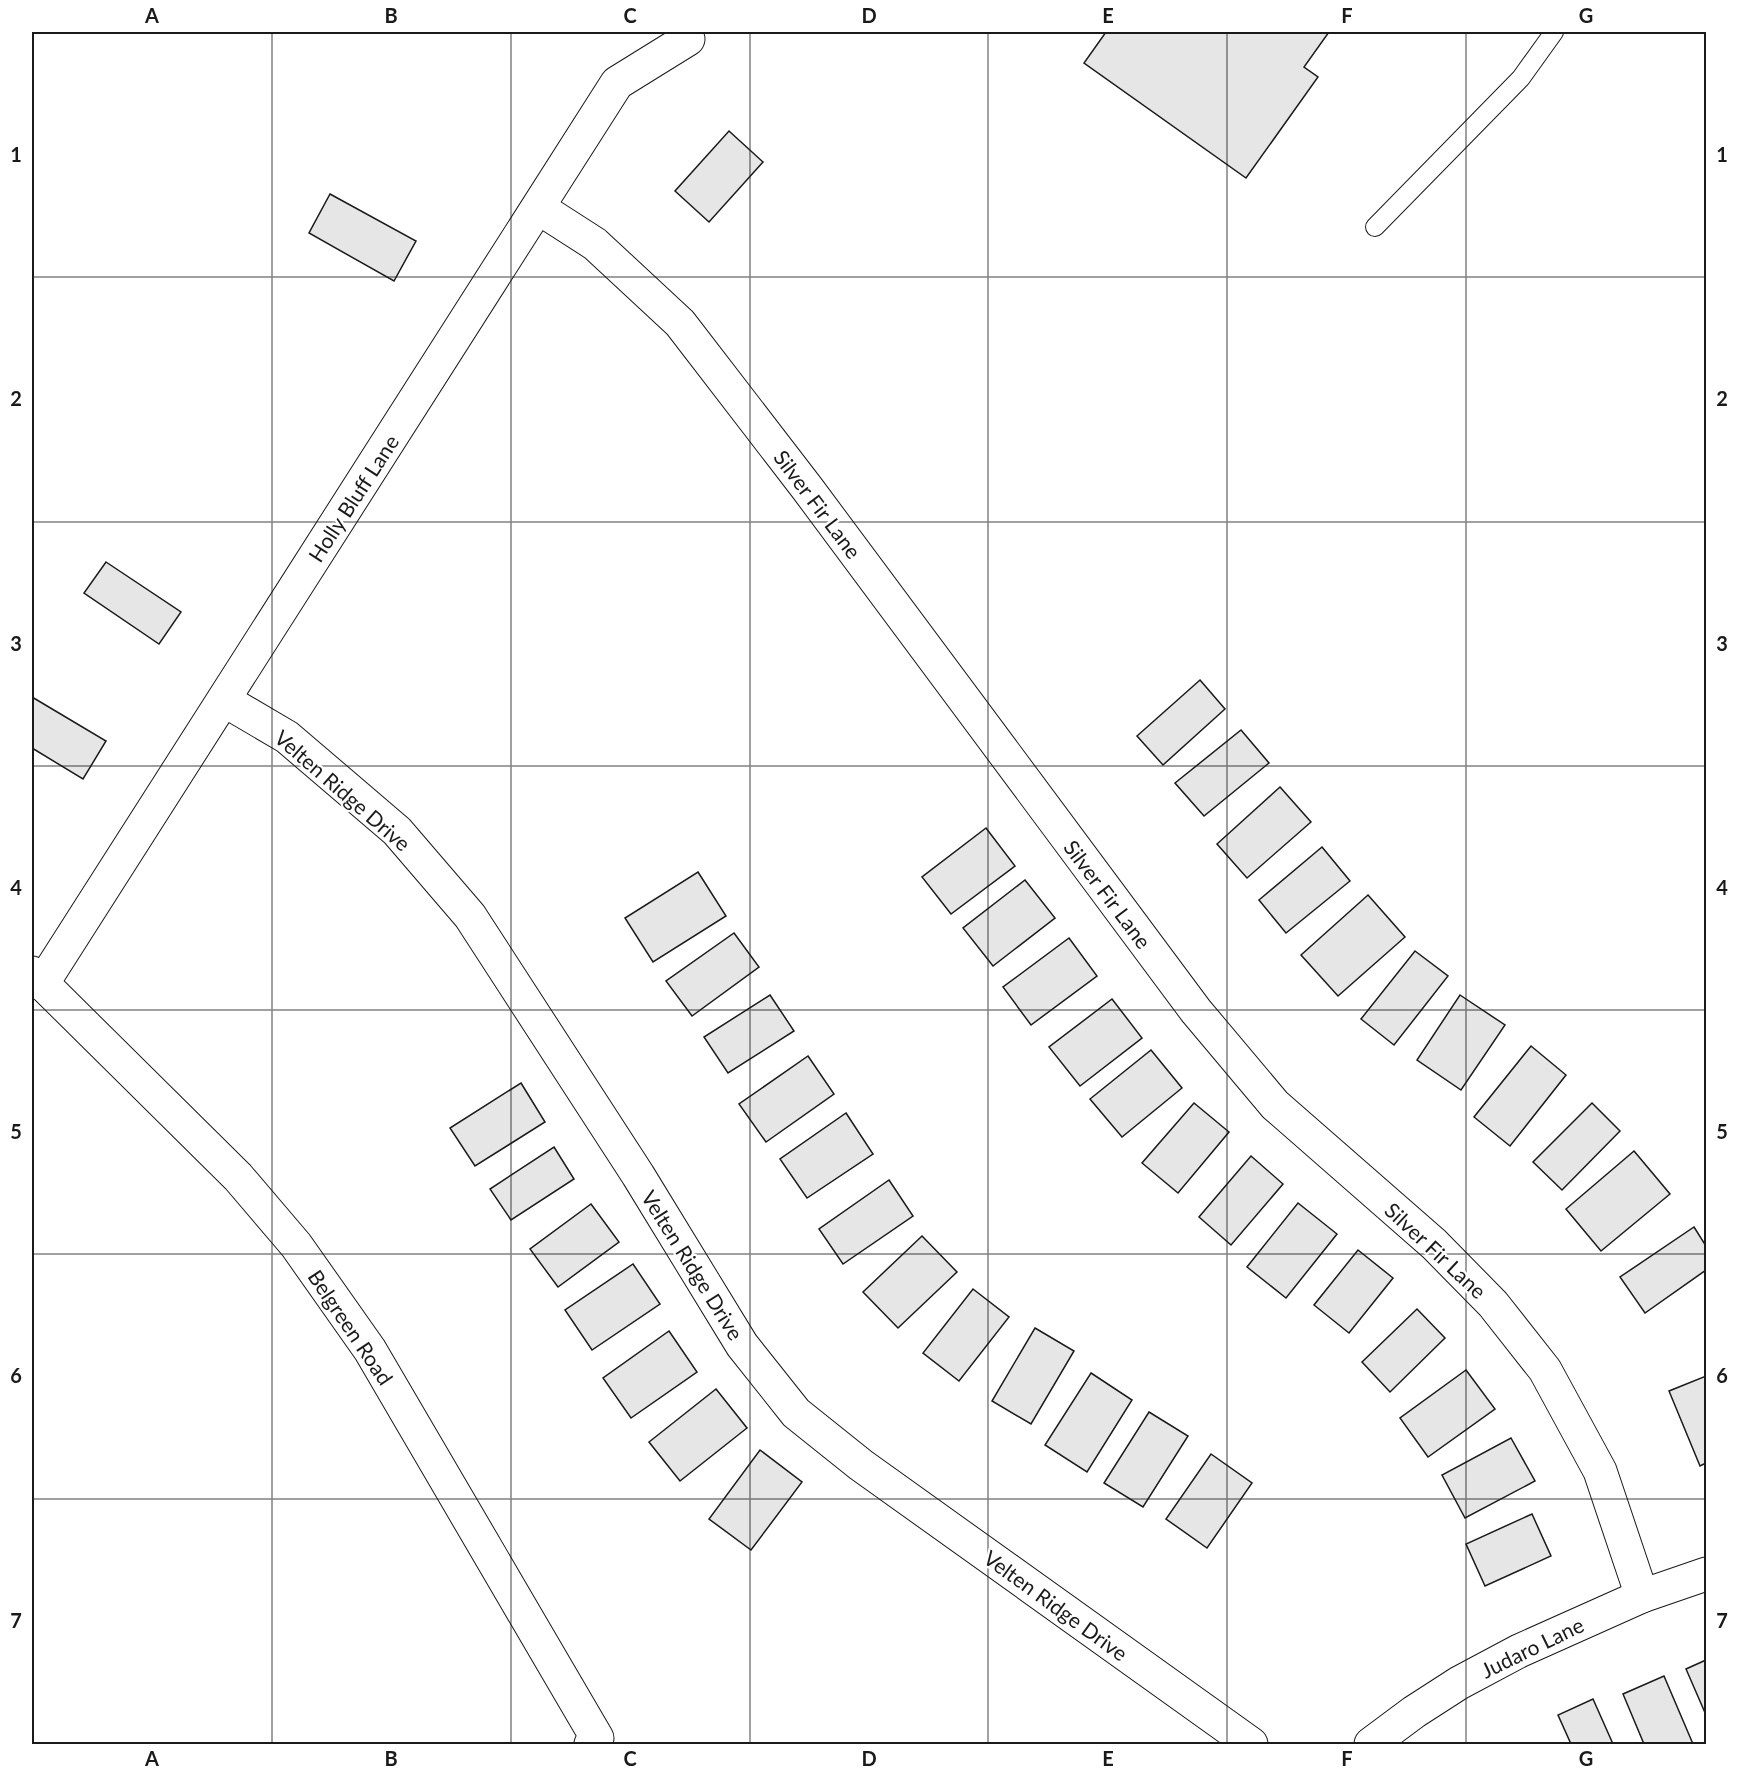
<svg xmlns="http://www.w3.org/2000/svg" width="1738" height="1776" viewBox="0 0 1738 1776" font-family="Lato,sans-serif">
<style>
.building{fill:#e6e6e6;stroke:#1a1a1a;stroke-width:1.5}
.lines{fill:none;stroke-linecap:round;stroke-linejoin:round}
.lane-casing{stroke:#1a1a1a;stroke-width:20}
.street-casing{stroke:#1a1a1a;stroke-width:35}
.lane{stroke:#fff;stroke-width:18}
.street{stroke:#fff;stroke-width:33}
.grid{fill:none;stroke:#1a1a1a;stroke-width:1.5;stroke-opacity:0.55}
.labels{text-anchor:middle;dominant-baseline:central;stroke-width:4.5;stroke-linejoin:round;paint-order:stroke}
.street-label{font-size:21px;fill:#1a1a1a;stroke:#fff}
.neatline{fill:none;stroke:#1a1a1a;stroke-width:2}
.grid-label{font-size:20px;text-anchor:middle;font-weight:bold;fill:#1a1a1a}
</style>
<rect width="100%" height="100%" fill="#fff"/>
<!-- building -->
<g class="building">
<path d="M1106 32H1329L1304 67 1318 77 1246 178 1084 63Z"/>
<path d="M729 131 763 162 709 222 675 191Z"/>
<path d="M330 194 416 241 394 281 309 233Z"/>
<path d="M106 562 181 612 159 644 84 593Z"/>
<path d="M1200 680 1225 709 1163 765 1137 736Z"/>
<path d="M32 697 106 741 83 779 32 748Z"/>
<path d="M1241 730 1269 763 1204 816 1175 783Z"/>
<path d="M1280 787 1311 822 1247 878 1217 844Z"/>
<path d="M986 828 1015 866 951 914 922 877Z"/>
<path d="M1322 847 1350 881 1286 933 1259 900Z"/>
<path d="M698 872 726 916 653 962 625 918Z"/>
<path d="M1025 880 1055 918 993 966 963 928Z"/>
<path d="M1368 895 1405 937 1338 996 1301 955Z"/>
<path d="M734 933 759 967 692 1016 666 981Z"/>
<path d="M1069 938 1097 976 1031 1025 1003 987Z"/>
<path d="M1415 951 1448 976 1394 1045 1361 1019Z"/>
<path d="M770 995 794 1031 728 1073 704 1037Z"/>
<path d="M1460 995 1505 1025 1461 1090 1417 1060Z"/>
<path d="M1112 999 1142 1038 1080 1086 1049 1047Z"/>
<path d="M1531 1046 1566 1075 1510 1146 1474 1117Z"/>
<path d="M1151 1050 1182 1088 1122 1137 1090 1099Z"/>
<path d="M808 1056 834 1094 766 1142 739 1104Z"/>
<path d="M521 1083 545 1122 475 1166 450 1128Z"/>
<path d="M1194 1103 1229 1132 1178 1193 1142 1163Z"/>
<path d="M1592 1103 1620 1131 1562 1190 1533 1162Z"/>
<path d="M846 1113 873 1154 807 1198 780 1159Z"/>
<path d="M554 1147 574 1179 511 1220 490 1189Z"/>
<path d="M1634 1151 1670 1194 1601 1251 1566 1209Z"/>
<path d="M1251 1156 1283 1184 1231 1245 1199 1217Z"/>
<path d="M889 1180 913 1216 843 1264 819 1229Z"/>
<path d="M1298 1203 1337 1234 1286 1298 1247 1267Z"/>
<path d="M591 1204 619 1242 558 1287 530 1249Z"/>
<path d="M1694 1227 1706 1246V1270L1645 1313 1620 1277Z"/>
<path d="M922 1236 957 1272 898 1328 863 1292Z"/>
<path d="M1358 1250 1393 1278 1349 1333 1314 1305Z"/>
<path d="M633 1264 660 1304 592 1350 565 1310Z"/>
<path d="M973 1289 1009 1317 959 1381 923 1353Z"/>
<path d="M1417 1309 1445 1338 1390 1392 1362 1362Z"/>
<path d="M1035 1328 1074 1351 1031 1424 992 1401Z"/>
<path d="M669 1331 697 1372 631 1418 603 1378Z"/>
<path d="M1466 1370 1495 1409 1428 1457 1400 1418Z"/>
<path d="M1091 1373 1132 1400 1087 1472 1045 1445Z"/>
<path d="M1706 1376V1463L1700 1466 1669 1391Z"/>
<path d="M716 1389 747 1428 680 1481 649 1442Z"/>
<path d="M1149 1412 1188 1436 1143 1507 1104 1483Z"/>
<path d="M1511 1438 1535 1481 1465 1518 1442 1475Z"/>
<path d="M760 1450 802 1482 751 1550 709 1519Z"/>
<path d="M1211 1454 1252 1483 1207 1548 1166 1519Z"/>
<path d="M1532 1514 1551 1556 1485 1586 1466 1544Z"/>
<path d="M1706 1660V1715L1686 1669Z"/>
<path d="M1664 1676 1693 1744H1644L1623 1694Z"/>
<path d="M1593 1699 1613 1744H1571L1558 1715Z"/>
</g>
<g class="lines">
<defs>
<path id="lane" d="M1375 227 1521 78 1554 32"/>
<g id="street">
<path d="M539 208 595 244 680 323 807 488 1196 1011 1275 1105 1434 1244 1493 1304 1545 1370 1600 1471 1642 1596"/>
<path d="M224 700 287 737 397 831 470 916 638 1175 742 1345 796 1413 861 1465 1251 1744"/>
<path d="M32 973 238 1177 296 1245 370 1350 597 1738 591 1744"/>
<path d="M42 984 617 83 688 39"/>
<path d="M1371 1744 1414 1712 1459 1683 1519 1651 1642 1596 1706 1574"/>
</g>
</defs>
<!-- lane casing -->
<use href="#lane" class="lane-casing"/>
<!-- street casing -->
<use href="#street" class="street-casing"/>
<!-- lane -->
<use href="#lane" class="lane"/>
<!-- street -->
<use href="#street" class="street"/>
</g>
<!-- grid -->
<path class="grid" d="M272 32V1744M511 32V1744M750 32V1744M988 32V1744M1227 32V1744M1466 32V1744M32 277H1706M32 522H1706M32 766H1706M32 1010H1706M32 1254H1706M32 1499H1706"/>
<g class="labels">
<!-- street labels -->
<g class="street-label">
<text transform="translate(353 498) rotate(-57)">Holly Bluff Lane</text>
<text transform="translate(818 504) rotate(53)">Silver Fir Lane</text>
<text transform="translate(343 790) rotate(41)">Velten Ridge Drive</text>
<text transform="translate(1108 894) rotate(53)">Silver Fir Lane</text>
<text transform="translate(1436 1250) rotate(43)">Silver Fir Lane</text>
<text transform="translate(693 1265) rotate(58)">Velten Ridge Drive</text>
<text transform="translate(351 1327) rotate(56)">Belgreen Road</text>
<text transform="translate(1056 1605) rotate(36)">Velten Ridge Drive</text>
<text transform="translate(1532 1647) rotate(-26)">Judaro Lane</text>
</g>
</g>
<!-- border -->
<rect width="1738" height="1776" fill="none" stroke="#ffffff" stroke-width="66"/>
<rect x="33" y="33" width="1672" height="1710" class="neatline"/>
<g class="grid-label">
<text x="152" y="23">A</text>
<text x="391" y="23">B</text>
<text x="630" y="23">C</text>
<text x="869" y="23">D</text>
<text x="1108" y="23">E</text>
<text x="1347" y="23">F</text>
<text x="1586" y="23">G</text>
<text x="16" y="162">1</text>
<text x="1722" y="162">1</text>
<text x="16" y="406">2</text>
<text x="1722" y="406">2</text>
<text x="16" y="651">3</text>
<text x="1722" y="651">3</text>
<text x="16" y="895">4</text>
<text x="1722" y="895">4</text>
<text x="16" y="1139">5</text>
<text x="1722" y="1139">5</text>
<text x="16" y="1383">6</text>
<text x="1722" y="1383">6</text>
<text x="16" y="1628">7</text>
<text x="1722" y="1628">7</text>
<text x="152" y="1766">A</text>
<text x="391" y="1766">B</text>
<text x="630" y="1766">C</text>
<text x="869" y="1766">D</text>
<text x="1108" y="1766">E</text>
<text x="1347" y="1766">F</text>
<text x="1586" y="1766">G</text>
</g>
</svg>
